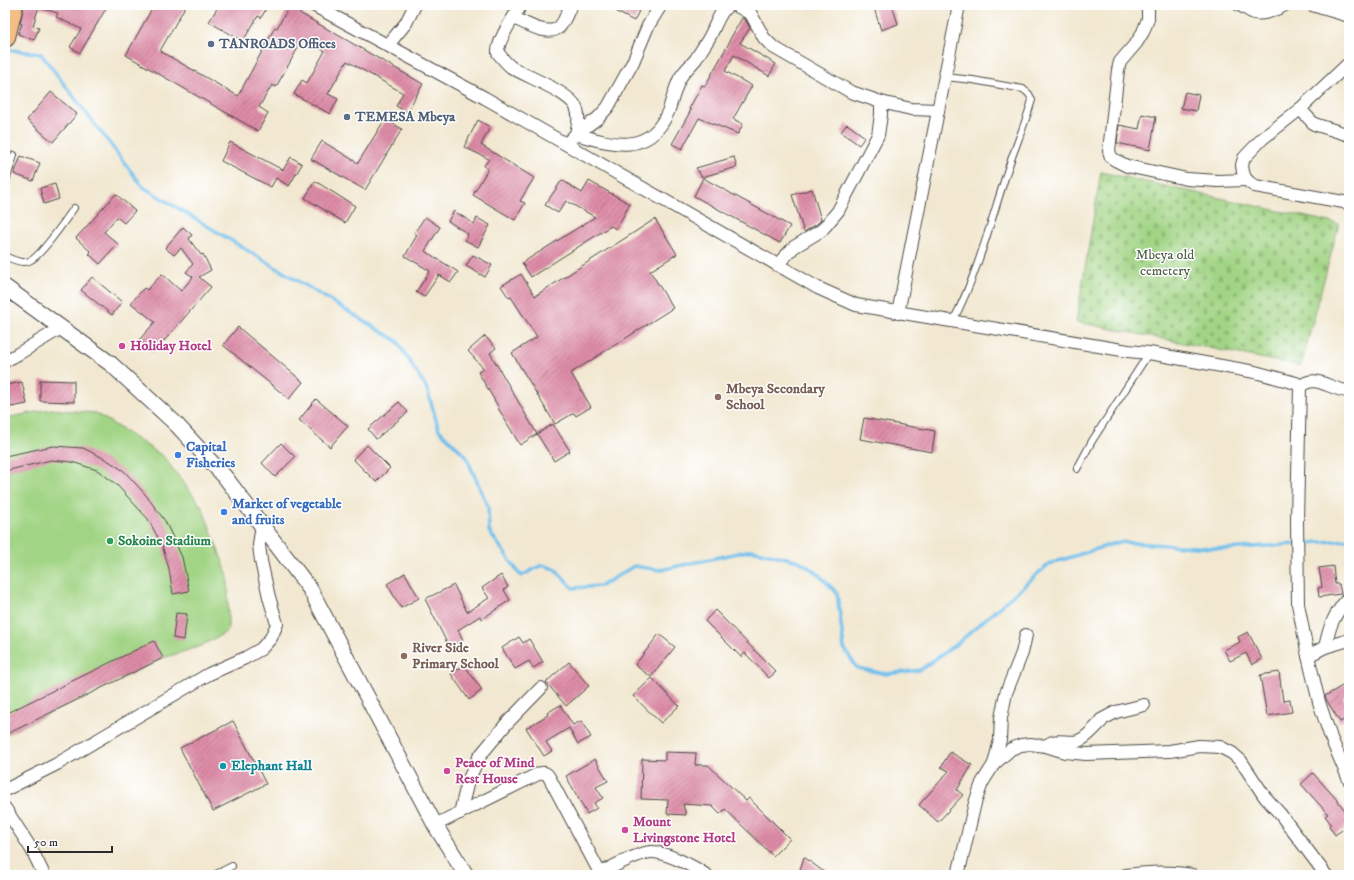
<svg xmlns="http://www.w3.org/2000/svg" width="1354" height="880" viewBox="0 0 1354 880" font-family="'IM FELL DW Pica',serif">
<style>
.cemetery{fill:url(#cemetery-stones);stroke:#668058}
.garden{fill:#a1d484;stroke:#668058}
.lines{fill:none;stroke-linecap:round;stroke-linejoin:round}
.stream{stroke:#71c0ec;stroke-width:3.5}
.building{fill:url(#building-hatch)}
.service-casing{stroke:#494744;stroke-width:8}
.minor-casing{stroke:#494744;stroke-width:14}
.tertiary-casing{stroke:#494744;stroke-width:17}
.trunk-casing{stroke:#494744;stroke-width:22}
.service{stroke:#fff;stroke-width:6}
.minor{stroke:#fff;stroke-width:12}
.tertiary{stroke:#fff;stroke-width:15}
.trunk{stroke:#f6be87;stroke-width:20}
.service-dot{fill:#5c6f8a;stroke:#fff;stroke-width:1.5}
.hotel-dot{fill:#d1479c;stroke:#fff;stroke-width:1.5}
.education-dot{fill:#8d6e63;stroke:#fff;stroke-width:1.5}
.shop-dot{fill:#3f7fe0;stroke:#fff;stroke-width:1.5}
.leisure-dot{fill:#2e9e5b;stroke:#fff;stroke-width:1.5}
.culture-dot{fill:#0f9aa8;stroke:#fff;stroke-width:1.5}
.labels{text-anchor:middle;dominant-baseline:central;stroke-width:3;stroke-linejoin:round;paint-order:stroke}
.service-label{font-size:14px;font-weight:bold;fill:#4e5e75;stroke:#fff;text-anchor:start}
.park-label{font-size:14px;fill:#4e5e46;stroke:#fff}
.hotel-label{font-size:14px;font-weight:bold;fill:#b23c85;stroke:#fff;text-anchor:start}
.education-label{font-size:14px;font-weight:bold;fill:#785e54;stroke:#fff;text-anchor:start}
.shop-label{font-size:14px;font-weight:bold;fill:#366cbe;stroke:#fff;text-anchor:start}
.leisure-label{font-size:14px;font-weight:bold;fill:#27864d;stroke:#fff;text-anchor:start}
.culture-label{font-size:14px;font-weight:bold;fill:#0d838f;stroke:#fff;text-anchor:start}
</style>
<defs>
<pattern id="cemetery-stones" width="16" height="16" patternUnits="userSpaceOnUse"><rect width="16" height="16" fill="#a1d484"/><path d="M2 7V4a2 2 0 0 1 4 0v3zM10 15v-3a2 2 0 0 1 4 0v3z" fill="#8bb672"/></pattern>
<pattern id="building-hatch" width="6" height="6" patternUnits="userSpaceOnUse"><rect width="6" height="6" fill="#de8ca7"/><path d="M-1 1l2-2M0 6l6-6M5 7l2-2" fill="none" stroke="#b47388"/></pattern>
</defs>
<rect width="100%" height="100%" fill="#fff"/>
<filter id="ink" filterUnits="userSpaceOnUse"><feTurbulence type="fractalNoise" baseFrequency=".025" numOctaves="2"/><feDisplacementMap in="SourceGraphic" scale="8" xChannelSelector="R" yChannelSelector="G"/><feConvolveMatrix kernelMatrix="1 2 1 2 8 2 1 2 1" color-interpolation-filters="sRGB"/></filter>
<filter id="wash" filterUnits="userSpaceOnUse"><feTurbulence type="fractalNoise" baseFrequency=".012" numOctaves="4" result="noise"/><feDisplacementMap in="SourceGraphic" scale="16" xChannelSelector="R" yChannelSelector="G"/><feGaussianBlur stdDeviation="0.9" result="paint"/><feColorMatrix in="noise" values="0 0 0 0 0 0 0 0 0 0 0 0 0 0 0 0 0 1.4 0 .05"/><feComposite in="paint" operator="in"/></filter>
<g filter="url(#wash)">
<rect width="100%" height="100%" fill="#f2e8d1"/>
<!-- cemetery -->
<path class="cemetery" d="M1101 172 1339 224 1301 366 1076 322Z"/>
<!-- garden -->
<path class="garden" d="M51 409 96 413 163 456 202 507 228 576V631L201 646 163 658 5 735V418Z"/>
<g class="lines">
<!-- stream -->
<path class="stream" d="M5 49 41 54 143 187 397 341 427 389 439 430 466 456 488 507 489 531 521 576 542 565 555 569 573 588 601 586 634 566 660 570 752 550 799 561 816 572 837 593 844 648 857 668 886 674 920 670 958 643 1049 564 1119 542 1227 549 1349 540"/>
</g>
<g id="blocks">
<!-- building -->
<g class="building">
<path d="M24 5H108L80 53 70 47 81 29 56 17 58 13 39 8V6L33 26 39 28 34 40 18 34 22 24 20 23Z"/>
<path d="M154 5H186L160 51 238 96 275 27 277 28 289 7 423 84 407 112 396 106 403 93 347 61 328 94 338 99 330 114 294 94 302 80 307 83 325 51 303 39 276 87 272 85 259 107 268 113 258 131 126 55Z"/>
<path d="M219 5H268L261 18 258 16 243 41 209 22Z"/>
<path d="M621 5H627L639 11 634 21 617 12Z"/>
<path d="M873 5H892L898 24 881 30Z"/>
<path d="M742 18 745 19 750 28 740 43 776 64 769 76 734 55 725 71 752 86 733 119 743 124 738 134 699 118 682 149 672 144 691 110 689 109 702 85 705 86 730 41H729Z"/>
<path d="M51 92 77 114 53 142 27 120Z"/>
<path d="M1185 92 1199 95 1196 111 1181 108Z"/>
<path d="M1142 114 1156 117 1150 150 1117 143 1119 125 1139 129Z"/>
<path d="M385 119 402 129 365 190 311 159 322 141 358 163Z"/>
<path d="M478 120 490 127 481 145 534 178 520 201 525 203 515 220 473 195 488 169 484 166 489 159 464 147Z"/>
<path d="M847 124 865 137 859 145 841 132Z"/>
<path d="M230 142 283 170 291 157 302 164 289 186 276 178 271 187 221 161Z"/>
<path d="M21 156 40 163 33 181 14 174Z"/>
<path d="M734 157 737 167 702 177 696 168Z"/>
<path d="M703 178 790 226 780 243 694 196Z"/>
<path d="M562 180 582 193 589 181 630 204 616 229 611 226 531 277 522 263 595 217 566 201 558 213 545 205Z"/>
<path d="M315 181 355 206 345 223 305 198Z"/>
<path d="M55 184 59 199 44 204 40 188Z"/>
<path d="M812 189 821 220 817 224 804 232 792 195Z"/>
<path d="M116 194 135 211 124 223 117 217 104 232 118 244 100 264 89 254 91 252 76 238Z"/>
<path d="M454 211 474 224 477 218 490 225 478 247 465 240 468 234 448 221Z"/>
<path d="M425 217 440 227 425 251 458 272 451 282 439 275 424 297 416 292 430 271 405 256 417 235 414 233Z"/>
<path d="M655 219 677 254 650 271 673 308 571 373 591 407 576 416 574 413 555 424 512 353 537 337 511 297 509 298 501 286 521 274 535 296Z"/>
<path d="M183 227 192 235 189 239 201 255 203 254 211 270 199 277 211 287 164 341 163 340 152 352 139 340 155 322 131 303 144 288 147 290 162 274 181 291 193 277 186 272 193 264 181 248 174 255 165 248Z"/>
<path d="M473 255 492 265 485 277 466 266Z"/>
<path d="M92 277 122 302 112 315 81 290Z"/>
<path d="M238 327 303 382 289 399 223 345Z"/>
<path d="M485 336 496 348 490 353 537 434 520 445 498 408H499L478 372 484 369 468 351Z"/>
<path d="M40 380 74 381V402L40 401Z"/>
<path d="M22 382 27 404 11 407 6 385Z"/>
<path d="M316 399 348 426 330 447 299 420Z"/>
<path d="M399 402 408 412 376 439 368 429Z"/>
<path d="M864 418 935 431 932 452 860 439Z"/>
<path d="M553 424 570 451 554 461 537 434Z"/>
<path d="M281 443 295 457 275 477 262 463Z"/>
<path d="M367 445 390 468 376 482 353 459Z"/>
<path d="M53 446 83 448 107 460 124 471 145 494 165 521 182 557 189 591 173 594 169 569 162 545 148 519 116 484 97 470 72 462 51 460 5 471V456Z"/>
<path d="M1333 566 1335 584H1339L1341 594 1319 597 1318 588 1322 587 1319 568Z"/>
<path d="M405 573 419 598 401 608 387 584Z"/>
<path d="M501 575 508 587 504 590 510 600 482 619 480 616 458 630 463 640 449 647 425 599 454 585 467 612 489 598 482 588Z"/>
<path d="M715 610 776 672 769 678 745 653 741 657 705 621Z"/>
<path d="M176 613 187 614 184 640 173 638Z"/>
<path d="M1248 632 1262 659 1252 665 1246 653 1230 661 1224 650 1240 642 1238 637Z"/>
<path d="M659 634 675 647 651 677 635 665Z"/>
<path d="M519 637 523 643 529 639 543 662 533 668 529 661 515 669 502 648Z"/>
<path d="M154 641 163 658 5 735V714Z"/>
<path d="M569 662 589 686 566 706 546 682Z"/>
<path d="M464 665 482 690 469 700 451 674Z"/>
<path d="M1279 672 1283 701 1290 700 1292 712 1267 716 1260 675Z"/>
<path d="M652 678 679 706 661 723 633 696Z"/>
<path d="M1349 682V694L1343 697 1349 708V717L1340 722 1327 701 1325 696Z"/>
<path d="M560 705 573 725 581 721 591 737 578 744 569 728 546 742 552 751 544 756 526 728 548 715 547 713Z"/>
<path d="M233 721 266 784 213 811 180 748Z"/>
<path d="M665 752 696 753 695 765H708L746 801 749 798 790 839 773 856 725 809 720 814 712 806 683 804 686 815 667 814 668 800 641 799 642 759 665 760Z"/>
<path d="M950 752 972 765 957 790 963 795 938 822 919 805 949 771 941 767Z"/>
<path d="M595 759 608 781 596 787 603 798 594 803 597 808 587 814 566 776Z"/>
<path d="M1313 773 1338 801 1349 816V825L1335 835 1329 826 1331 824 1325 816 1328 814 1301 784Z"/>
<path d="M804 857 828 875H809L800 870Z"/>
</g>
</g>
</g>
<g filter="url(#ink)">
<use href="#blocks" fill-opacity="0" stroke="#494744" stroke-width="1"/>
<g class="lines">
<defs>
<g id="service">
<path d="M945 77 973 80 1023 89 1029 94 1032 100C1024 128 1012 154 1004 181 989 228 976 277 953 321"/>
<path d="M5 184 14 155"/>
<path d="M5 256C11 259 23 264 29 261 40 258 66 219 74 208"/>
<path d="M1077 469 1092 441 1149 353"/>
<path d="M214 875 232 866"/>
</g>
<g id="minor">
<path d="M313 5 485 98 818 288 856 305 1128 351 1149 353 1255 372 1296 383 1300 387 1297 520 1298 604 1308 656 1319 702 1331 738 1349 780"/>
<path d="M521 5C514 17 497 40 498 53 502 58 506 63 511 67 527 77 569 92 576 107 580 116 578 125 576 134"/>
<path d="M735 5 751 14 764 38 773 47 851 92 881 102 911 109 938 110"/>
<path d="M1148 5V19L1143 32 1137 42 1120 62 1118 70 1109 151 1111 157 1115 160 1127 166 1187 179 1218 181 1246 180"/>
<path d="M1239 5C1244 7 1249 11 1254 13 1264 15 1276 10 1285 5"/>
<path d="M1312 5 1349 16"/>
<path d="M514 18C525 23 551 39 561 25 565 20 568 11 571 5"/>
<path d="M388 45 406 23 415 5"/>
<path d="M1349 63 1300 109 1262 139 1244 158 1242 165 1243 172 1245 178 1250 183 1255 186 1349 203"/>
<path d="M1300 109 1314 124 1349 135"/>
<path d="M576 134 598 118 608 107 633 62 648 26 661 5"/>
<path d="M566 144 576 134C613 145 649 156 668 112 672 101 675 88 680 78 684 71 691 65 696 59 700 52 705 45 709 38 715 28 719 11 729 5"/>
<path d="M777 265 794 247 822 230 838 211 878 135 881 115V102"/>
<path d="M898 313 959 5"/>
<path d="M5 361 18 354 61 328"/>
<path d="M1300 387C1315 372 1331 391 1349 391"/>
<path d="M1325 647C1330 625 1333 616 1348 598"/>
<path d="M1308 656 1325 647 1349 640"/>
<path d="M1046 746C1056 737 1067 744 1078 741 1087 738 1094 728 1101 722V720L1116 712 1144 705"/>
<path d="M994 764 1000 740 1001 718 1006 693 1022 653 1026 635"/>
<path d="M5 790 57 764 209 674 245 658 261 649 271 638 277 624 269 597 261 561 259 545 262 524"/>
<path d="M5 808 32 850 44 875"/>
<path d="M460 813 468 781 479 757 507 723 541 688"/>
<path d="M435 825 538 774C543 772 546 772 549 777L600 873"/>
<path d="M597 875C610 868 637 853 651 852 664 851 695 867 706 875"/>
<path d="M958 875 975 803 982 783 994 764 1011 749 1021 745 1030 744 1046 746 1065 752 1086 754 1170 751 1199 746 1220 747 1232 753 1241 761 1265 797 1281 815 1326 875"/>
<path d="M1126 875C1148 872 1171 871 1192 875"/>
</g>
<path id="tertiary" d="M5 287 111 364 176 424 225 477 310 589 435 825 466 875"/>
<path id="trunk" d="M5 37 13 5"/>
</defs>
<!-- service casing -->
<use href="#service" class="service-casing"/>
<!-- minor casing -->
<use href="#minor" class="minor-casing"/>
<!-- tertiary casing -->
<use href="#tertiary" class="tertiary-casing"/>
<!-- trunk casing -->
<use href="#trunk" class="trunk-casing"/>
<!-- service -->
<use href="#service" class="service"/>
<!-- minor -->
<use href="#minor" class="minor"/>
<!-- tertiary -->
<use href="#tertiary" class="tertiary"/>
<!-- trunk -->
<use href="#trunk" class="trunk"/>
</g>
</g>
<!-- markers -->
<g class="service-dot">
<circle cx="211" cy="44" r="4"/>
<circle cx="347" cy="117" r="4"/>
</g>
<g class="hotel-dot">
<circle cx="122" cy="346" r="4"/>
<circle cx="447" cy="771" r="4"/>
<circle cx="625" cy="830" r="4"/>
</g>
<g class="education-dot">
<circle cx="718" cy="397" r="4"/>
<circle cx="404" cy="656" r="4"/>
</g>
<g class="shop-dot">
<circle cx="178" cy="455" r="4"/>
<circle cx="224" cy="512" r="4"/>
</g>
<circle class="leisure-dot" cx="110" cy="541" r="4"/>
<circle class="culture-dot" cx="223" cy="766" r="4"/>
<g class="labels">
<!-- service labels -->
<g class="service-label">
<text x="219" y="44">TANROADS Offices</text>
<text x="355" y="117">TEMESA Mbeya</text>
</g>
<!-- park labels -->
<g class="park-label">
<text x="1165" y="255">Mbeya old<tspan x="1165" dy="16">cemetery</tspan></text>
</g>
<!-- hotel labels -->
<g class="hotel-label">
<text x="130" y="346">Holiday Hotel</text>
<text x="455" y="763">Peace of Mind<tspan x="455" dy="16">Rest House</tspan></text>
<text x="633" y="822">Mount<tspan x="633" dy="16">Livingstone Hotel</tspan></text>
</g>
<!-- education labels -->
<g class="education-label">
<text x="726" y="389">Mbeya Secondary<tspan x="726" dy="16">School</tspan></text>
<text x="412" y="648">River Side<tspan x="412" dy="16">Primary School</tspan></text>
</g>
<!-- shop labels -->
<g class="shop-label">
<text x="186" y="447">Capital<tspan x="186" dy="16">Fisheries</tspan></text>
<text x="232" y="504">Market of vegetable<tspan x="232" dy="16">and fruits</tspan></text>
</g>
<!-- leisure labels -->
<g class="leisure-label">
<text x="118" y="541">Sokoine Stadium</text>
</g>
<!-- culture labels -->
<g class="culture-label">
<text x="231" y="766">Elephant Hall</text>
</g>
</g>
<!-- margin -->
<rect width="1354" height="880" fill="none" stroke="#fff" stroke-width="20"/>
<!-- scale -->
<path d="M28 846v6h84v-6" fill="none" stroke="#2b2b2b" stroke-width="2"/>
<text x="34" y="846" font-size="12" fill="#2b2b2b" stroke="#ffffff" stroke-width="3" paint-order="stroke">50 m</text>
</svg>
